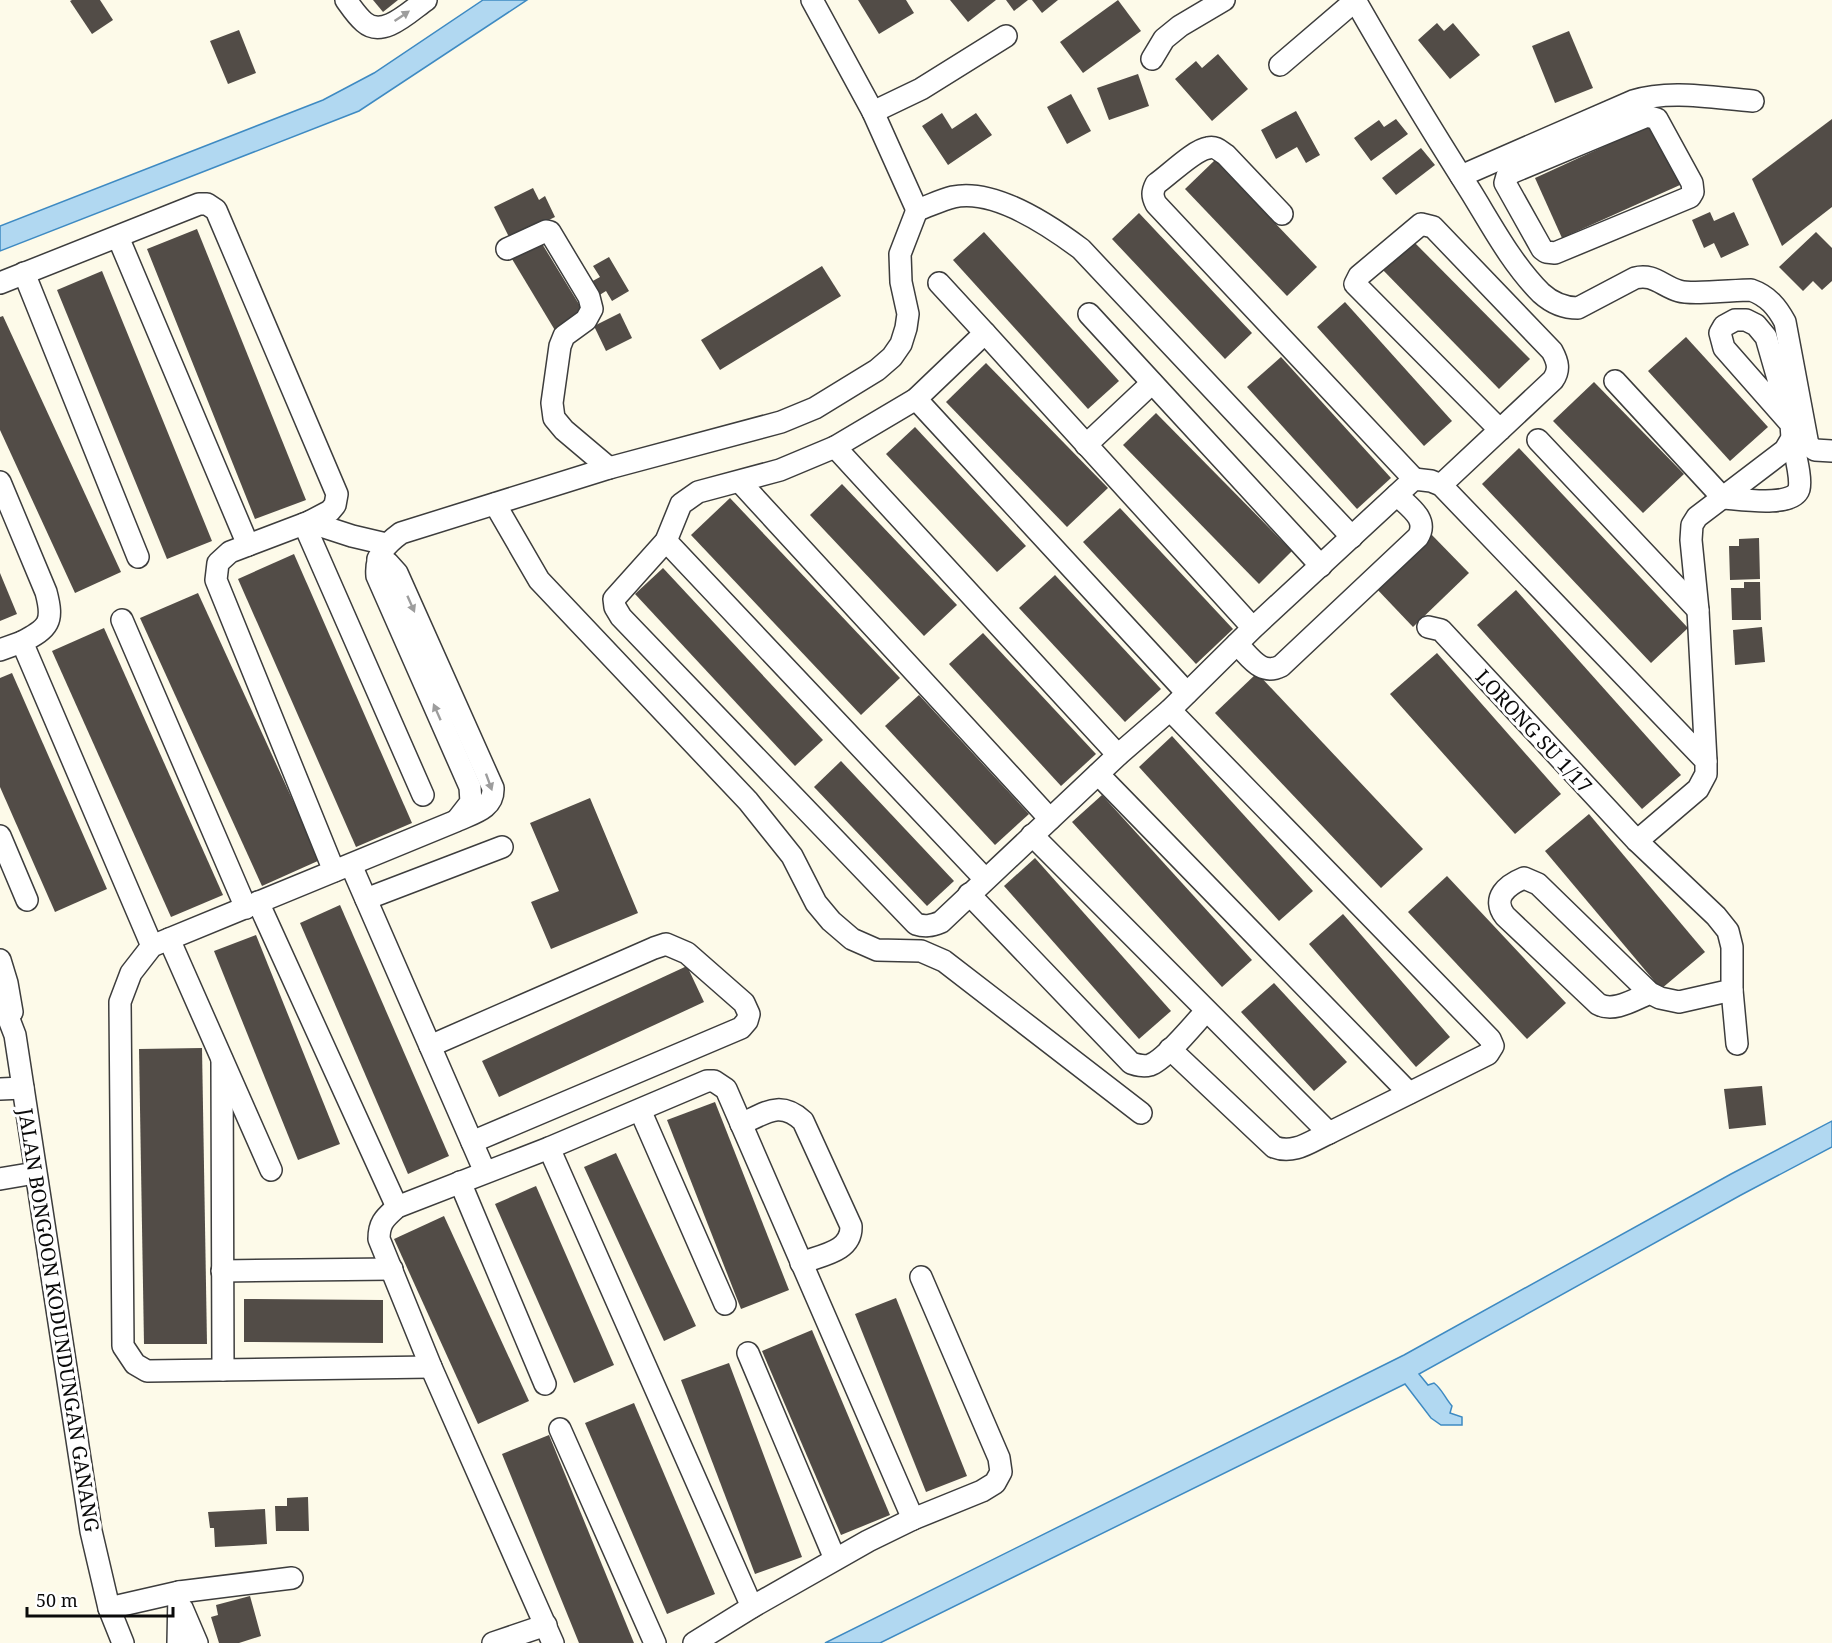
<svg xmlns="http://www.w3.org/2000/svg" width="1832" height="1643" viewBox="0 0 1832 1643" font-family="'Noto Serif',serif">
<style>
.water{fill:#b1d8f1;stroke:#3e8ac2;stroke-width:1.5}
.building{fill:#524c47}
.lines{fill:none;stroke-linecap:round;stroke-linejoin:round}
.minor-casing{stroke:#3d3d3d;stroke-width:24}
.minor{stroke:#fff;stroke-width:21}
.oneway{fill:#9d9d9d}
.labels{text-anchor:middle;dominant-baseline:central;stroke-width:6;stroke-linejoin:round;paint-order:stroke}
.street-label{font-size:20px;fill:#0a0a0a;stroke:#fff}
</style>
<rect width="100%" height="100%" fill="#fdfae9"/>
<!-- water -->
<g class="water">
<path d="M483 0H527L359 111 0 251V226L323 100 374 73Z"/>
<path d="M1832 1121V1147L1741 1195 1419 1374 1428 1385 1434 1383C1442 1389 1445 1398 1452 1406L1450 1413 1462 1417V1425H1441L1431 1418 1405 1384 880 1643H825L1404 1355 1731 1174Z"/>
</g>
<!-- building -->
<g class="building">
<path d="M72 0H100L113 20 92 34 70 1Z"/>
<path d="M373 0H398L383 12Z"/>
<path d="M858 0H906L914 13 879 34Z"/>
<path d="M950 0H996L968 22Z"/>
<path d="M1006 0H1028L1014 11Z"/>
<path d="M1032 0H1058L1042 13Z"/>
<path d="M1118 0 1141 31 1083 73 1060 42Z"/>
<path d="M1437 23 1444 31 1453 23 1480 55 1450 79 1418 40Z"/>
<path d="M239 30 256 73 228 84 210 41Z"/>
<path d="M1569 31 1593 88 1555 103 1532 46Z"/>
<path d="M1218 54 1248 89 1212 121 1175 79 1196 61 1202 68Z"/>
<path d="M1138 74 1149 106 1109 120 1097 88Z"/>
<path d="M1071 94 1091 131 1067 144 1047 107Z"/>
<path d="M1296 111 1320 155 1306 163 1297 147 1276 159 1261 130Z"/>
<path d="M942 113 952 129 976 113 992 135 948 165 922 126Z"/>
<path d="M1396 119 1408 134 1371 161 1354 138 1379 120 1384 127Z"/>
<path d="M1832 119V207L1782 246 1752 179Z"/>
<path d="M1653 124 1680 185 1562 238 1535 178Z"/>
<path d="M1421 148 1435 165 1396 195 1382 178Z"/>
<path d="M1215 160 1317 267 1287 296 1185 189Z"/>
<path d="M533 188 539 200 545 196 555 217 510 239 494 207Z"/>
<path d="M1710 212 1714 221 1734 212 1749 245 1721 258 1714 243 1704 248 1692 220Z"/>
<path d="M1139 213 1252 333 1225 359 1112 239Z"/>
<path d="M197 229 306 500 255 519 147 249Z"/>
<path d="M984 232 1119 381 1088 409 953 260Z"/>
<path d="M1816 232 1832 248V281L1822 290 1813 281 1803 291 1779 267Z"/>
<path d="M1411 239 1530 359 1499 389 1381 268Z"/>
<path d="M541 242 585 314 556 332 512 259Z"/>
<path d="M609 257 629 291 612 301 606 291 598 296 589 283 600 277 593 266Z"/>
<path d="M822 266 841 296 720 370 701 340Z"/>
<path d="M102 271 212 541 167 559 57 290Z"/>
<path d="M1345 302 1452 421 1424 446 1317 327Z"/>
<path d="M620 313 632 338 606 351 594 326Z"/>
<path d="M3 316 121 572 75 593 0 430V317Z"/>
<path d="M1686 337 1768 427 1730 461 1648 371Z"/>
<path d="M1281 357 1391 478 1357 509 1247 387Z"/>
<path d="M986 363 1108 488 1067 527 946 402Z"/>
<path d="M1594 382 1684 474 1643 513 1553 421Z"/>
<path d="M1156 413 1292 551 1259 584 1123 445Z"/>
<path d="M915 427 1026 546 997 572 886 454Z"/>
<path d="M1519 448 1688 628 1651 663 1482 484Z"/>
<path d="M842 484 957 605 924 636 810 515Z"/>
<path d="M730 498 900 678 861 715 691 535Z"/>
<path d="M1120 508 1233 629 1196 664 1083 542Z"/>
<path d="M1430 533 1469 573 1413 627 1374 586Z"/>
<path d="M1759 538 1760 579 1730 580 1729 546H1739V539Z"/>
<path d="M294 554 412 823 356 847 238 579Z"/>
<path d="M663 568 823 740 795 766 635 594Z"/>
<path d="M0 573 17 614 0 621Z"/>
<path d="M1055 575 1161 689 1125 722 1019 608Z"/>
<path d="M1744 582H1760L1761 620H1732L1731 588H1744Z"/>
<path d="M1516 590 1681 775 1642 809 1477 625Z"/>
<path d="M198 593 320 860 262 886 140 618Z"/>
<path d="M1762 627 1765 662 1735 665 1733 630Z"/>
<path d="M104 628 223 895 171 917 52 651Z"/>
<path d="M983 633 1096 754 1061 786 949 664Z"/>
<path d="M1437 653 1561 794 1515 834 1390 694Z"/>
<path d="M12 673 107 889 55 912 0 787V678Z"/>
<path d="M1257 673 1423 849 1381 888 1215 713Z"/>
<path d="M919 695 1029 814 995 845 885 726Z"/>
<path d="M1172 736 1313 891 1279 921 1139 767Z"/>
<path d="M841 761 954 881 927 906 814 787Z"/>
<path d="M1102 795 1252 960 1222 987 1072 822Z"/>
<path d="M590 798 638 913 551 949 531 902 559 891 530 823Z"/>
<path d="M1589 814 1705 952 1661 989 1545 851Z"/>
<path d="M1035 858 1171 1011 1139 1039 1004 886Z"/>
<path d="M1447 876 1566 1003 1527 1039 1408 912Z"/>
<path d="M340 905 449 1156 408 1174 300 923Z"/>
<path d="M1343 914 1450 1037 1416 1067 1309 944Z"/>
<path d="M256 935 340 1144 298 1160 214 951Z"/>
<path d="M687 966 704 1002 499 1097 482 1061Z"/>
<path d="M1274 983 1347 1062 1314 1091 1241 1012Z"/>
<path d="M202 1048 207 1344H144L139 1049Z"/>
<path d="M1762 1086 1766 1125 1729 1129 1724 1089Z"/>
<path d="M715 1102 789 1290 741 1309 667 1120Z"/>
<path d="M616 1153 696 1326 664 1341 584 1167Z"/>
<path d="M536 1186 614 1365 574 1383 495 1204Z"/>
<path d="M444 1216 529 1401 478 1424 394 1239Z"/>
<path d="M896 1298 967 1476 926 1492 855 1314Z"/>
<path d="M244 1299 383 1300V1343L244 1342Z"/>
<path d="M812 1330 890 1515 841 1535 762 1351Z"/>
<path d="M729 1363 802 1557 755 1574 681 1380Z"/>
<path d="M634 1403 715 1594 667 1614 585 1423Z"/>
<path d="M549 1435 634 1643H579L502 1454Z"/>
<path d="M308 1497 309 1531H276L275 1506H287V1498Z"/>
<path d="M265 1509 267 1544 215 1547 214 1528H210L208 1512Z"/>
<path d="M250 1596 261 1636 239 1643H219L211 1617 218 1615 216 1605Z"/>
</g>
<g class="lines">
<defs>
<g id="minor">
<path d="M346 0C351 7 357 16 364 22 383 39 410 11 426 0"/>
<path d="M812 0 873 112 917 210"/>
<path d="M1355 0C1392 65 1431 129 1471 192 1492 226 1512 264 1541 293 1552 303 1563 308 1578 308L1635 278C1653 273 1662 286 1679 291 1692 295 1734 290 1751 290 1768 296 1777 307 1785 322L1808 445 1815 450 1832 451"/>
<path d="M1152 59 1164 39 1180 26 1224 0"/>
<path d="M1280 65 1356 0"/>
<path d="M873 112 921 89 1006 36"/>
<path d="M1647 116 1657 119 1692 183 1693 192 1690 197 1555 253 1546 252 1542 249 1505 183 1507 176 1513 172Z"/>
<path d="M1461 176 1633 101C1670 89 1714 98 1753 101"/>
<path d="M917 210C929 206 941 200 953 197 994 188 1049 225 1081 249L1352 537"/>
<path d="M1282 214 1226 155C1220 151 1216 146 1208 148 1194 150 1169 175 1156 184 1152 192 1152 196 1156 204L1414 479"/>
<path d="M118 237 248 545"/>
<path d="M507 249 546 231 550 232 589 297 592 309 586 320 564 336 560 346 552 403 554 418 564 430 609 468"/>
<path d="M24 273 138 557"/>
<path d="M0 283 199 204H207L216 210 337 494 335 505 330 511 309 522 230 552 218 563 216 580 334 871"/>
<path d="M939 283 985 333"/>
<path d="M1089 314 1321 566"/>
<path d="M1615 381 1723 498C1739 499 1793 508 1799 489 1802 477 1794 451 1792 438"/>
<path d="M916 399 1187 693"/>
<path d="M1538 440 1698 610"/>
<path d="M1086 445 1152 383"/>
<path d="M835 447 1118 755"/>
<path d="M0 482 46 592C54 622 49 628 22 642L152 946"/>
<path d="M740 482 1050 819"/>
<path d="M1441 485 1553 380C1560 370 1558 362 1552 351L1433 227 1421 224 1359 276 1355 284 1500 430"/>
<path d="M495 504 539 580 748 801 792 856 816 903 831 921 852 939 877 950 921 951 944 961 1141 1113"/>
<path d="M309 522 352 536 386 544"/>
<path d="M304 524 423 795"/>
<path d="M666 541 985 879"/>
<path d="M378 559 388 563 397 573 493 788C494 809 473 813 456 821L152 946 131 973 120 1002 123 1346 135 1364 147 1371 431 1367"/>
<path d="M122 620 246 908"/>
<path d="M1428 627 1441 630 1637 841 1716 916 1728 931 1732 947V990L1679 1002 1660 998 1650 993 1538 884 1524 878C1507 885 1491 898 1505 916L1598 1004C1614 1013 1635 999 1650 993"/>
<path d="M1253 628 985 333 916 399 835 447 780 470 698 492 681 504 666 541 614 599 615 607 621 617 916 924C925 927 931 926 941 922L1118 755 1170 710 1253 628 1414 479 1431 481 1441 485 1706 761V774L1698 789 1637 841"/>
<path d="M1237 644C1251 658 1261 676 1281 666L1418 537C1429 519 1409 507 1397 495"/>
<path d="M0 650 22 642"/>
<path d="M1706 761 1698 610 1691 540 1692 525 1697 517 1785 450 1792 438 1791 424 1766 337 1756 325 1746 320H1735L1724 326 1720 333 1724 348 1791 424"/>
<path d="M1098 774 1409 1093"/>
<path d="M457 820 471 802 470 787 377 576C375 555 386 544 401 533L609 468 781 422 815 408 877 370 892 357 901 344 906 328 908 314 901 282 900 254 917 210"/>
<path d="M1032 835 1329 1133 1488 1054 1493 1046 1490 1039 1170 710"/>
<path d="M0 836 27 900"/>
<path d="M351 865 485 1172"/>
<path d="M969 894 1131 1063C1137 1065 1143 1067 1150 1065 1165 1060 1194 1024 1206 1011"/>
<path d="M366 899 502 847"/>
<path d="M258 902 397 1207"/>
<path d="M169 939 271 1170"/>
<path d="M0 960 7 983 12 1012"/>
<path d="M1732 990 1737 1044"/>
<path d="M0 996 15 1035 91 1531 109 1608 123 1643"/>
<path d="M430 1046 654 948 666 944 687 953 744 1003 749 1014 747 1021 741 1028 472 1142"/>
<path d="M1170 1049 1274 1147C1294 1155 1311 1141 1329 1133"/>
<path d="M222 1060 223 1370"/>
<path d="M0 1089 23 1088"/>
<path d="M640 1110 725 1304"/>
<path d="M741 1124C766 1113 780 1100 803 1121L851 1226C852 1252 821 1255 801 1263"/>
<path d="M549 1148 752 1607"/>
<path d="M0 1179 35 1173"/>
<path d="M460 1182 545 1384"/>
<path d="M222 1271 392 1269"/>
<path d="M748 1353 835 1559"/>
<path d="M560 1429 655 1643"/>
<path d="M109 1608 179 1592"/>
<path d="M182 1608 197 1643"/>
<path d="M178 1643 179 1592 292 1578"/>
<path d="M493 1643 546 1625"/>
<path d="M553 1643 431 1367 379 1239C379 1222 385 1218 397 1207L549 1148 707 1081H714L726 1089 913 1519"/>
<path d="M694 1643 752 1607 868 1541 913 1519 982 1491 995 1483 1001 1472 999 1458 921 1277"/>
</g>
</defs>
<!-- minor casing -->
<use href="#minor" class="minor-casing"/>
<!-- minor -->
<use href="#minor" class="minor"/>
</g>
<!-- one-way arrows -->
<defs><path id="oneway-solid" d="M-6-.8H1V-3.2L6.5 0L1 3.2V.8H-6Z" transform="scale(1.5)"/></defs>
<g class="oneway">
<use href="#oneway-solid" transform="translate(402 16) rotate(-34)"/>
<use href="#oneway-solid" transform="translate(411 604) rotate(66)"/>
<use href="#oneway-solid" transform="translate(437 712) rotate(-114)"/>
<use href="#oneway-solid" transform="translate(489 782) rotate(70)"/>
</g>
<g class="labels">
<!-- street labels -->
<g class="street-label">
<text transform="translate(1534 731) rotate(47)">LORONG SU 1/17</text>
<text transform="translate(59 1320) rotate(81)">JALAN BONGOON KODUNDUNGAN GANANG</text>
</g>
</g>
<!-- scale -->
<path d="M27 1607v9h146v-9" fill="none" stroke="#0a0a0a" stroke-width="3"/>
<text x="36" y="1607" font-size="18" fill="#0a0a0a" stroke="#ffffff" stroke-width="4.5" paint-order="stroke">50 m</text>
</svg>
